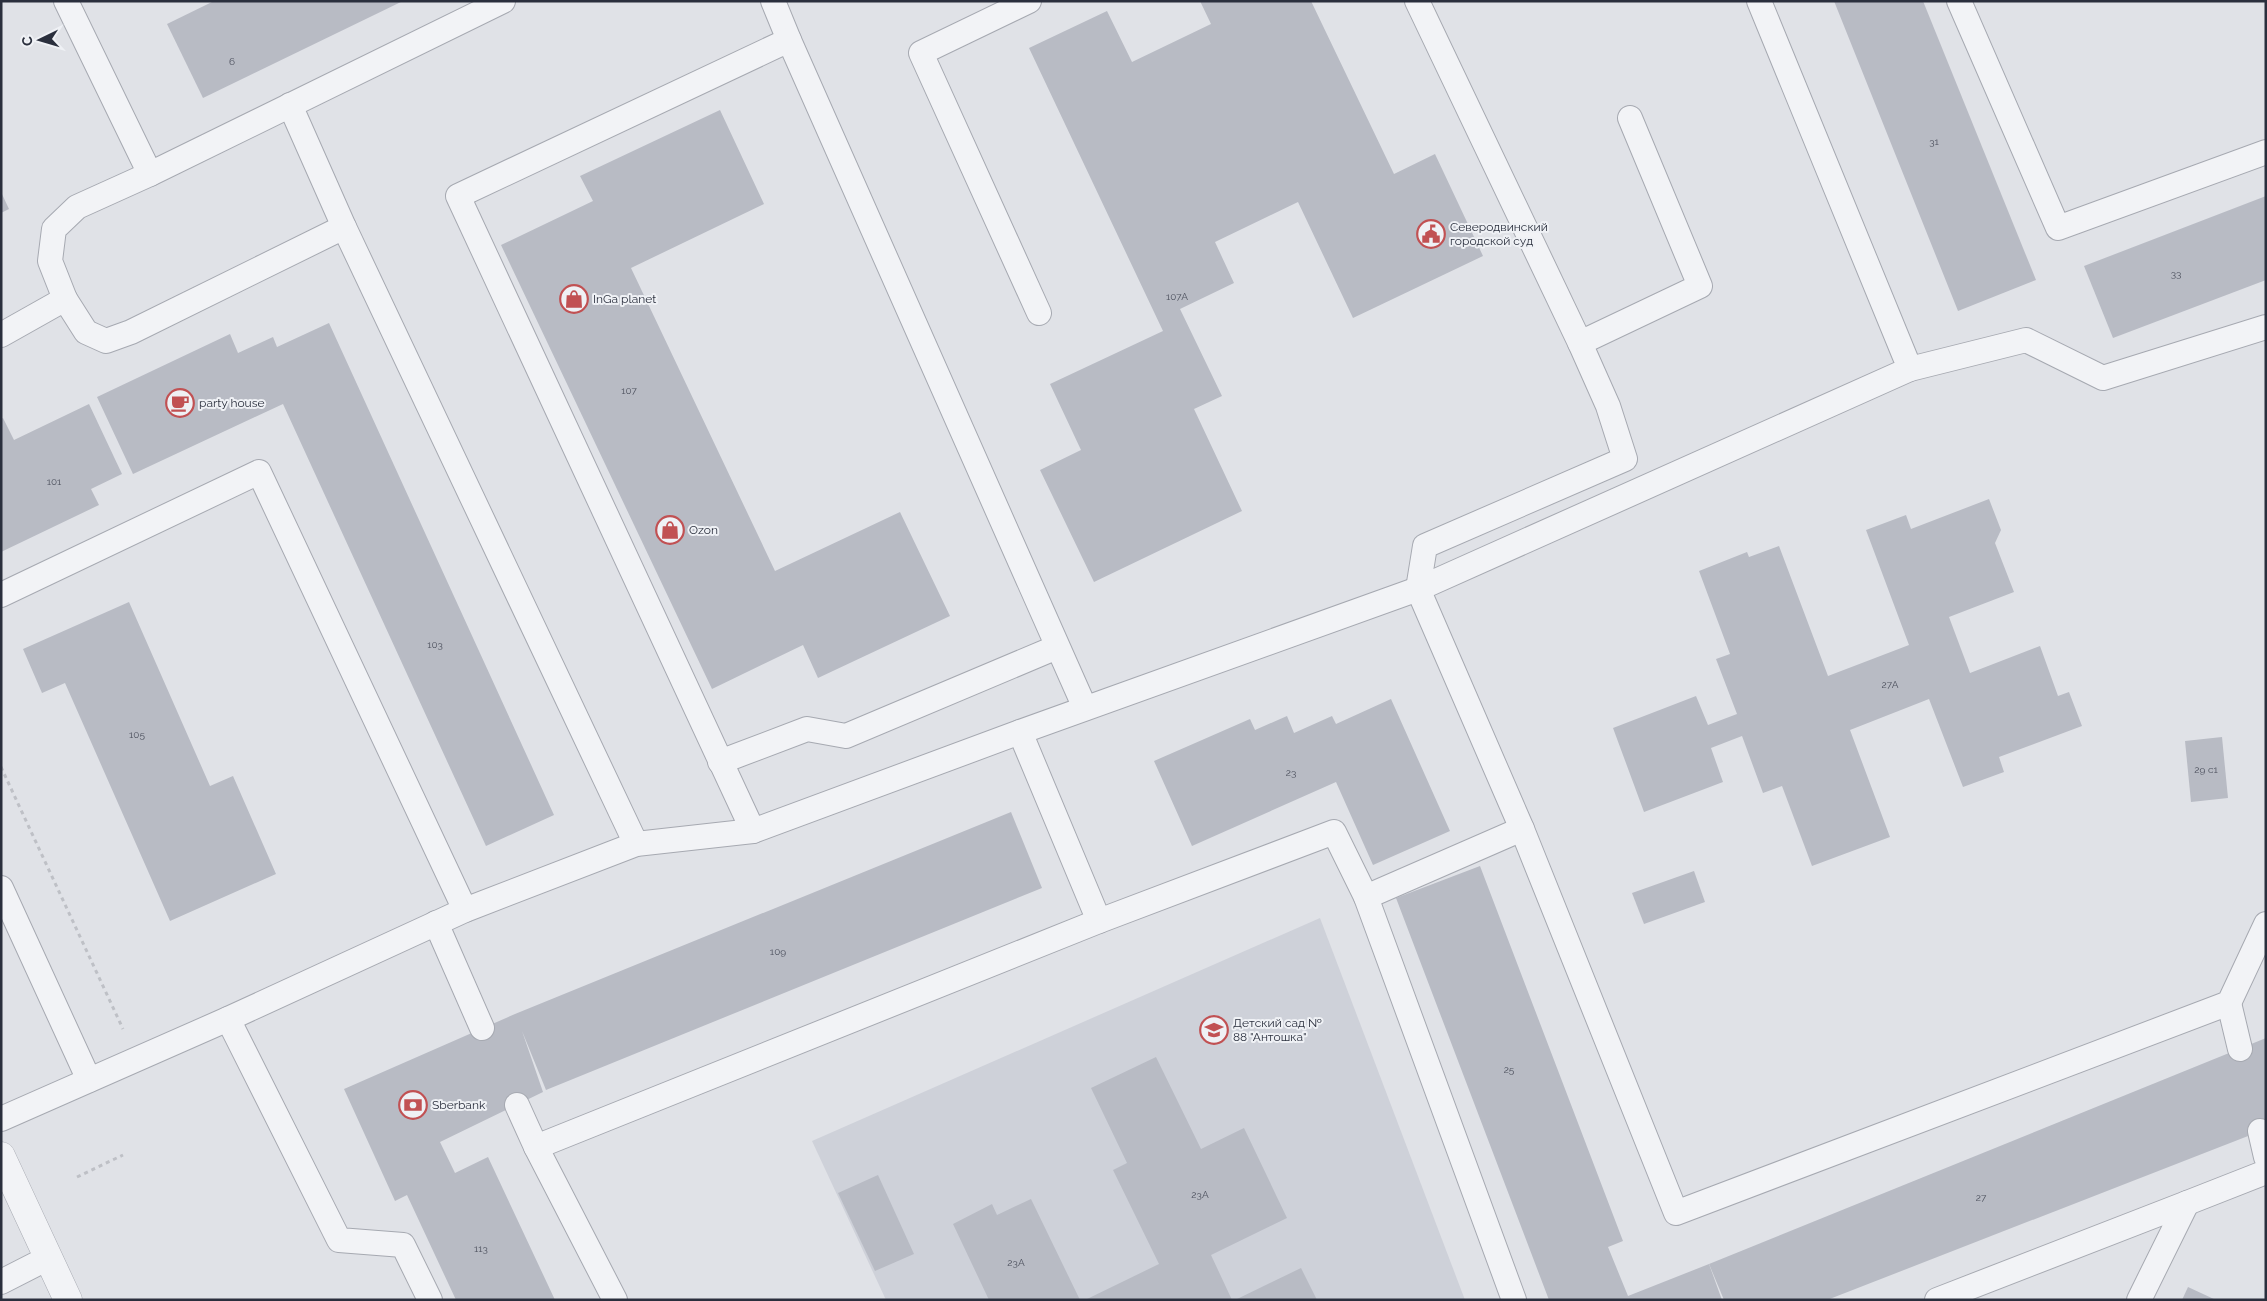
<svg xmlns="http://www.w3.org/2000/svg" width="2267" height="1301" viewBox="0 0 2267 1301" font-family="Raleway,sans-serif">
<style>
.built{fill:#ced1d9}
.building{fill:#b8bbc4}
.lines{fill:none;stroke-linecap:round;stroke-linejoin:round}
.service-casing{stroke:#a6a9b1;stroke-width:26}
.tertiary-casing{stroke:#a6a9b1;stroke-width:29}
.path{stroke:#bec0c6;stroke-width:3;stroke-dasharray:4 4;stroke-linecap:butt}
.service{stroke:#f2f3f6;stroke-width:24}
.tertiary{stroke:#f2f3f6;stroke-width:28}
.labels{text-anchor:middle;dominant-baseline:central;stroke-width:4;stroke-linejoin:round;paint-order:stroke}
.number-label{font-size:10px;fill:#4e525f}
.poi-label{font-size:12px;fill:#2a2f3d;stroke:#eff1f5;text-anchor:start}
</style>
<rect width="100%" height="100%" fill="#e0e2e7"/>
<!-- built -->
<path class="built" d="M1320 918 1465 1300H886L812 1141Z"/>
<!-- building -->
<g class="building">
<path d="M214 1H403L203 98 167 24Z"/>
<path d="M1200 1H1311L1394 174 1435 154 1483 256 1353 318 1298 202 1215 242 1234 283 1180 309 1222 396 1194 409 1242 511 1094 582 1040 470 1081 450 1050 384 1163 331 1029 48 1107 11 1132 62 1211 24Z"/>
<path d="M1834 1H1923L2036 280 1958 311Z"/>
<path d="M720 110 764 204 631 268 775 571 900 512 950 616 818 678 803 645 712 689 501 245 593 201 580 176Z"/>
<path d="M1 192 9 209 1 213Z"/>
<path d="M2266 196V280L2113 338 2084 266Z"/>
<path d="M329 323 554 815 486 846 283 404 133 474 97 397 230 334 238 353 273 337 277 347Z"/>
<path d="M89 404 122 474 91 489 99 505 1 552V419L3 418 14 440Z"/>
<path d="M1989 499 2001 530 1995 543 2014 592 1949 617 1970 673 2040 646 2058 696 2069 692 2082 726 1999 757 2004 772 1963 787 1929 699 1850 730 1890 837 1812 866 1782 786 1763 793 1742 736 1711 748 1723 782 1644 812 1613 728 1696 696 1708 725 1737 714 1716 659 1730 654 1699 571 1747 552 1749 557 1779 546 1828 676 1909 645 1866 530 1906 515 1911 529Z"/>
<path d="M129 602 210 786 233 776 276 874 170 921 65 683 42 693 23 649Z"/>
<path d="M1391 699 1450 831 1373 865 1336 782 1192 846 1154 761 1250 719 1255 730 1287 716 1294 733 1332 716 1336 724Z"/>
<path d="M2222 737 2228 798 2191 802 2185 741Z"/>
<path d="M1011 812 1042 888 546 1090 522 1031 543 1092 440 1142 455 1173 488 1157 555 1300H456L407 1195 395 1201 344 1089 515 1014Z"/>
<path d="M1480 866 1623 1241 1608 1247 1628 1296 1709 1264 1722 1300H1549L1396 898Z"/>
<path d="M1694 871 1705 902 1644 924 1632 893Z"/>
<path d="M2266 1038V1129L1827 1300H1724L1709 1264Z"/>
<path d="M1156 1057 1201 1149 1244 1128 1287 1218 1211 1255 1232 1300H1085L1159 1264 1113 1170 1127 1163 1091 1088Z"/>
<path d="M878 1175 914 1254 875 1271 838 1193Z"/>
<path d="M1031 1199 1080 1300H989L953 1224 992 1204 997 1215Z"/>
<path d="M1301 1268 1317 1300H1235Z"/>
<path d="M2188 1287 2216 1300H2182Z"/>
</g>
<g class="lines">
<defs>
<g id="service">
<path d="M66 1 150 174 503 1"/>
<path d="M773 1 789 40"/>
<path d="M1029 1 921 53 1039 313"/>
<path d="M1417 1 1580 343 1700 286 1630 118"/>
<path d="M1959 1 2058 228 2266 152"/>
<path d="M290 105 344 227 636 844"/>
<path d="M65 299 86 332 106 341 131 332 344 227"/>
<path d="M1 335 65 299 50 261 54 229 77 207 150 174"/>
<path d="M1580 343 1608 406 1625 459 1425 546 1418 589 1522 829 1676 1213 2229 1003 2266 924"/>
<path d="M1910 369 2026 340 2103 378 2266 327"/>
<path d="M1 595 259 472 465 910"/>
<path d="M1020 732 1099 921"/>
<path d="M720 762 807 729 846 736 1057 647"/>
<path d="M753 831 458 196 789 40 1085 708"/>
<path d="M1 888 89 1080"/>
<path d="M1366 897 1522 829"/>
<path d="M436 923 482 1028"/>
<path d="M2229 1003 2240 1049"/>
<path d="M228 1019 339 1240 403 1245 430 1300"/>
<path d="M517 1105 536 1147 1099 921 1334 832 1366 897 1514 1300"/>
<path d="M1 1119 228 1019 465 910 636 844 753 831 1020 732 1418 589 1910 369 1759 1"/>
<path d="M2260 1131 2266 1157"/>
<path d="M536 1147 615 1300"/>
<path d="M2187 1203 2266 1172"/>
<path d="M1 1282 48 1258"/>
<path d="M1937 1300 2187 1203 2139 1300"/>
</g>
<path id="tertiary" d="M1 1156 68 1300"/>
</defs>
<!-- service casing -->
<use href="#service" class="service-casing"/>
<!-- tertiary casing -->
<use href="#tertiary" class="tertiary-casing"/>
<!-- path -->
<g class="path">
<path d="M1 767 123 1029"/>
<path d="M77 1177 123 1155"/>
</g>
<!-- service -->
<use href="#service" class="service"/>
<!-- tertiary -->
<use href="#tertiary" class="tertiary"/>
</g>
<!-- icons -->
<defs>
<symbol id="civic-ring" viewBox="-11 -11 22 22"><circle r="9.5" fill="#eff1f5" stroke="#c15153" stroke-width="1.5"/><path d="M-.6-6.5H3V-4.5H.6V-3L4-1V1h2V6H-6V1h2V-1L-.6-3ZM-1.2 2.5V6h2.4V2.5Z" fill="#c15153"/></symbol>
<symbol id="shop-ring" viewBox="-11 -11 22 22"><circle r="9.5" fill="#eff1f5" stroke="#c15153" stroke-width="1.5"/><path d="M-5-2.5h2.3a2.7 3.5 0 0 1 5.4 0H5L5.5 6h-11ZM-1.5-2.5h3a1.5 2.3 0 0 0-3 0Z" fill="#c15153"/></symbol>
<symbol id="cafe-ring" viewBox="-11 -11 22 22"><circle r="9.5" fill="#eff1f5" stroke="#c15153" stroke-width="1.5"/><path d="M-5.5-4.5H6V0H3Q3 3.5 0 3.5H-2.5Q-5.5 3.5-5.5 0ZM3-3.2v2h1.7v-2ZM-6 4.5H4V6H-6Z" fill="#c15153"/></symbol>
<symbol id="school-ring" viewBox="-11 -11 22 22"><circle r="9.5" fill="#eff1f5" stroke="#c15153" stroke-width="1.5"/><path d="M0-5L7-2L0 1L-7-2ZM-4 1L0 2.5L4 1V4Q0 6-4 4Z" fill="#c15153"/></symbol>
<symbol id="bank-ring" viewBox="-11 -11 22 22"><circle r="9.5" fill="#eff1f5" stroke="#c15153" stroke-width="1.5"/><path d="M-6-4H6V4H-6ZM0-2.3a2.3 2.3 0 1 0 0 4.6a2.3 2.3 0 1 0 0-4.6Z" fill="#c15153"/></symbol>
</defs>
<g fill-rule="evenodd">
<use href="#civic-ring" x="1415" y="218" width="32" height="32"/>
<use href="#shop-ring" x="558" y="283" width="32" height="32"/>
<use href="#cafe-ring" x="164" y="387" width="32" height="32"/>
<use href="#shop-ring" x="654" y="514" width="32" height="32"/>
<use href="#school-ring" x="1198" y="1014" width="32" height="32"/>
<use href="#bank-ring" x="397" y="1089" width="32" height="32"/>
</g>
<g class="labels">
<!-- number labels -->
<g class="number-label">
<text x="232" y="61">6</text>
<text x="1934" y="141">31</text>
<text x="2176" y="273">33</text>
<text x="1177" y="296">107А</text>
<text x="629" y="390">107</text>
<text x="54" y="481">101</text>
<text x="435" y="644">103</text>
<text x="1890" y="684">27А</text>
<text x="137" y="734">105</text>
<text x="2206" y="769">29 с1</text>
<text x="1291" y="772">23</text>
<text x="778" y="951">109</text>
<text x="1509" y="1069">25</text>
<text x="1200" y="1194">23А</text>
<text x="1981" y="1197">27</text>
<text x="481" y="1248">113</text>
<text x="1016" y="1262">23А</text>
</g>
<!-- poi labels -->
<g class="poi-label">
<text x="1450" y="227">Северодвинский<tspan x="1450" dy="14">городской суд</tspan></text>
<text x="593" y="299">InGa planet</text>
<text x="199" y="403">party house</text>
<text x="689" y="530">Ozon</text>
<text x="1233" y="1023">Детский сад №<tspan x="1233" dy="14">88 "Антошка"</tspan></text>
<text x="432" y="1105">Sberbank</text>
</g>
</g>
<!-- border -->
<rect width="2267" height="1301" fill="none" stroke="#2a2f3d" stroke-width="5"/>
<!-- north arrow -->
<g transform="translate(40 40) rotate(265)" stroke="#eff1f5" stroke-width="4" paint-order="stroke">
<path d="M0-4L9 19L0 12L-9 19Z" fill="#2a2f3d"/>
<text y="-8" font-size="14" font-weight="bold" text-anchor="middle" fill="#2a2f3d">С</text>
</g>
</svg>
